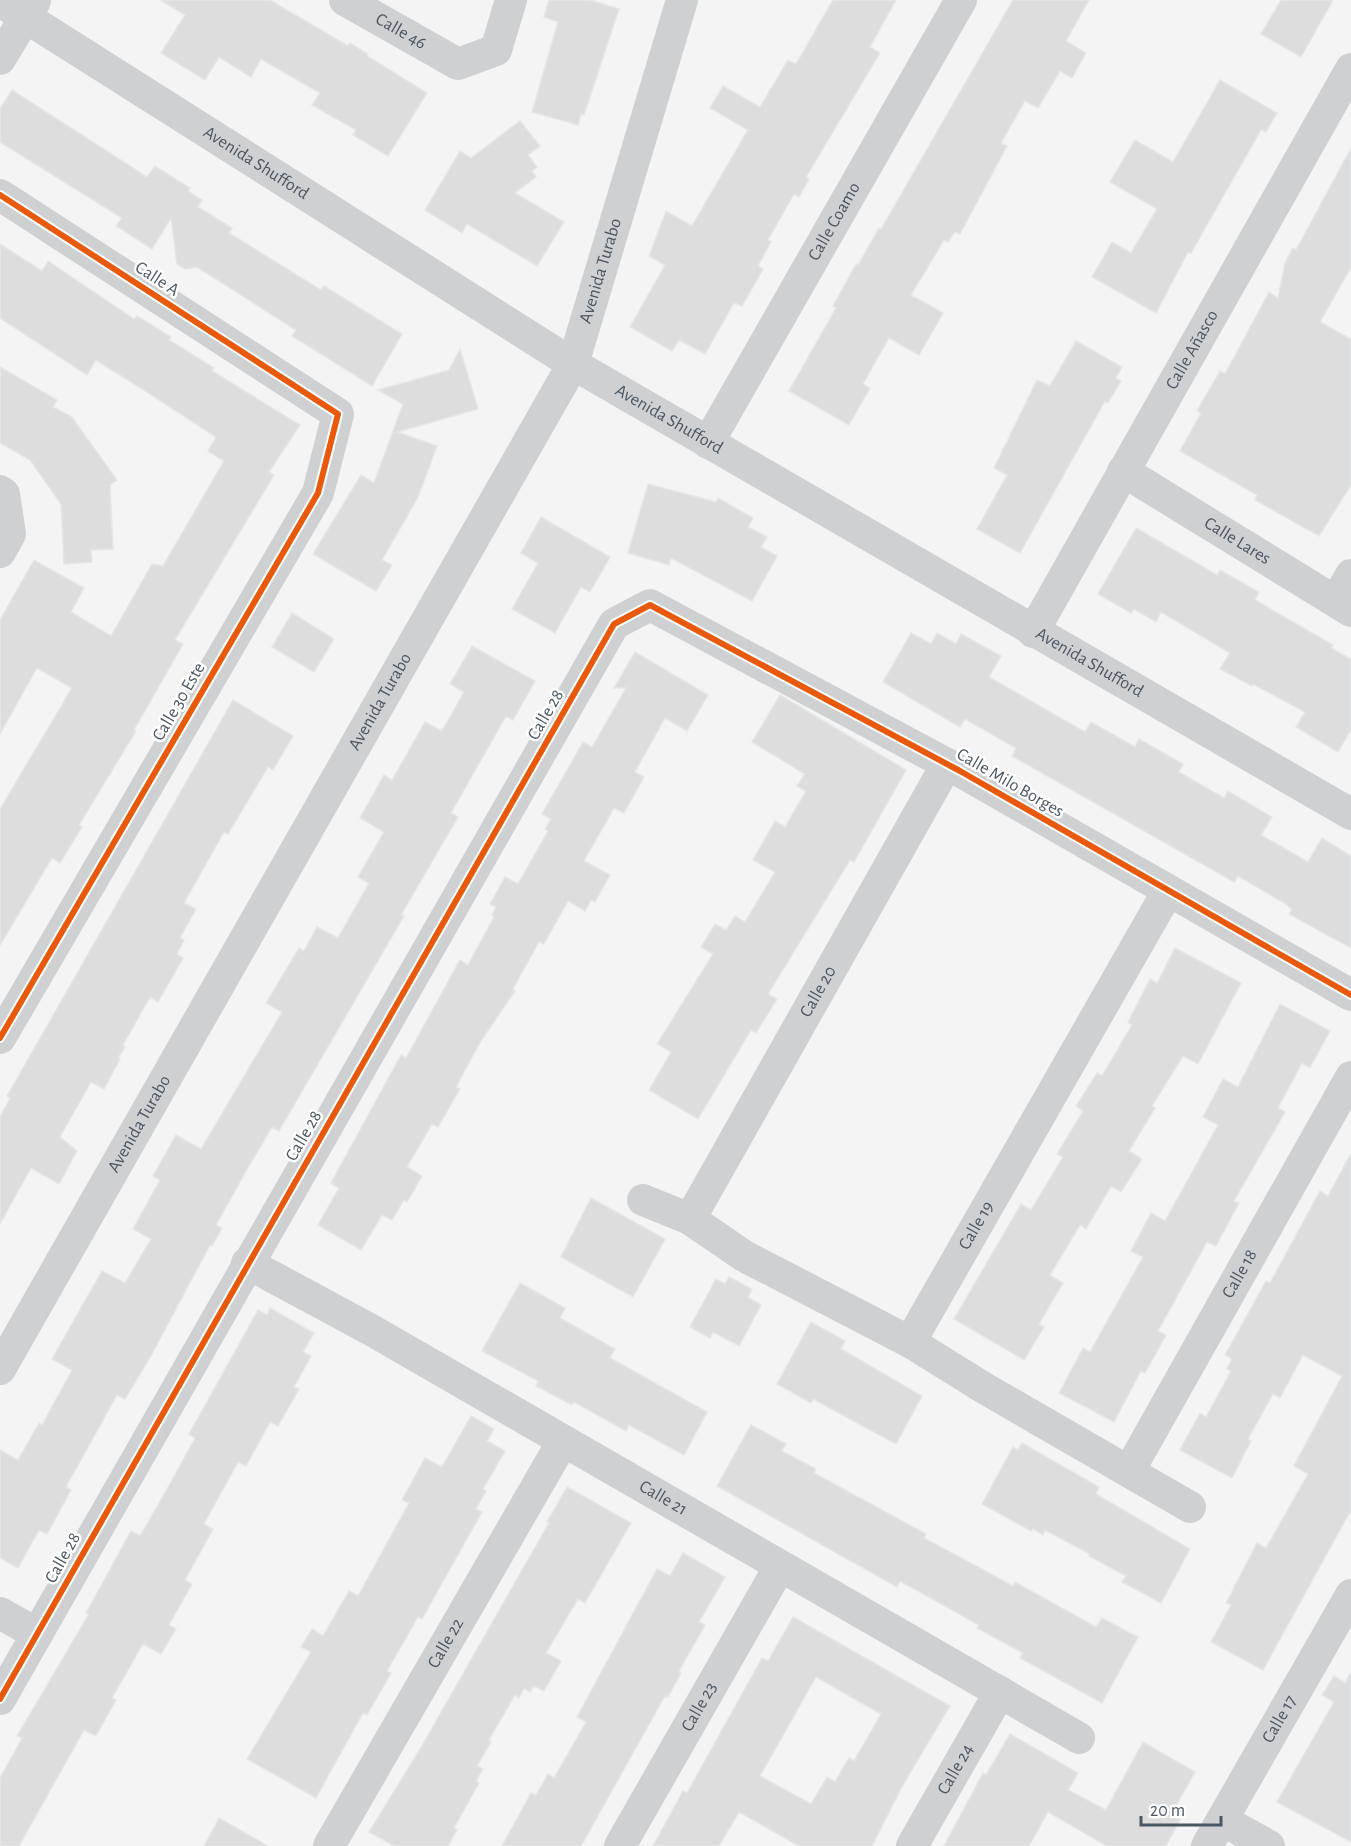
<svg xmlns="http://www.w3.org/2000/svg" width="1351" height="1846" viewBox="0 0 1351 1846" font-family="'Alegreya Sans',sans-serif">
<style>
.building{fill:#ddddde;stroke:#e5e6e7;stroke-width:1.5;fill-rule:evenodd}
.lines{fill:none;stroke-linecap:round;stroke-linejoin:round}
.minor{stroke:#ced0d2;stroke-width:32}
.cycleway-casing{stroke:#fff;stroke-width:10}
.cycleway{stroke:#e8590c;stroke-width:6}
.labels{text-anchor:middle;dominant-baseline:central;stroke-width:5;stroke-linejoin:round;paint-order:stroke}
.street-label{font-size:18px;fill:#4a5661;stroke:#fff}
</style>
<rect width="100%" height="100%" fill="#f4f4f4"/>
<!-- building -->
<g class="building">
<path d="M160 0H270L348 46 350 43 368 54 367 56 427 93 388 156 353 135 356 130 312 105 320 93 261 59 251 77 219 57 205 80 161 53 185 15Z"/>
<path d="M549 0H590L619 9 584 115 581 114 578 125 532 112 558 22 544 17Z"/>
<path d="M833 0H896L870 47 880 53 806 177 809 179 799 197 794 194 768 240 771 242 758 266 763 269 742 306 734 303 705 354 679 340 672 351 630 327 665 265 649 256 666 211 692 226 748 130 710 108 723 86 760 107 788 60 796 64Z"/>
<path d="M1013 0H1089L1066 41 1086 53 1072 78 1060 71 1038 108 1025 101 1001 143 1007 146 960 234 955 232 948 242 944 240 911 295 943 313 919 355 889 338 863 384 870 388 849 425 789 391 836 308 833 306 856 264 858 265 879 228 881 229Z"/>
<path d="M1281 0H1333L1301 57 1261 34Z"/>
<path d="M1220 80 1277 113 1266 132 1261 130 1191 253 1188 252 1156 313 1092 277 1112 242 1131 253 1157 209 1110 182 1135 140 1173 162Z"/>
<path d="M12 90 147 177 155 166 190 188 188 191 202 200 198 207 232 228 229 233 321 290 324 286 402 334 372 386 292 336 296 330 197 267 185 269 177 264 171 218 152 249 116 226 122 218 0 142V109Z"/>
<path d="M520 121 540 146 528 155 537 167 532 171 536 177 515 193 564 222 537 266 467 224 462 233 425 210 460 151 471 158Z"/>
<path d="M1351 148V267L1320 322 1351 339V485L1319 536 1255 500 1257 495 1180 451 1201 413 1197 411 1220 371 1225 374 1269 292 1278 298 1285 263 1293 248 1296 250Z"/>
<path d="M0 244 42 271 48 261 134 319 137 316 171 337 169 340 214 368 212 371 300 425 269 472 274 475 175 640 183 644 134 730 136 731 79 825 82 827 60 863 52 858 0 945V809L72 688 37 668 0 734V620L34 560 84 588 71 612 111 636 152 564 163 566 224 461 208 451 216 437 150 394 96 360 87 375 0 318Z"/>
<path d="M1076 341 1122 367 1116 378 1121 381 1108 403 1105 401 1020 553 977 529 1007 475 994 468 1037 380 1050 386Z"/>
<path d="M460 349 478 409 397 432 437 446 418 497 382 560 392 565 376 591 313 554 361 475 374 483 403 404 378 390 449 370Z"/>
<path d="M0 367 57 400 53 407 72 417 117 480 110 485 113 549 91 550 92 562 64 564 61 504 30 460 0 443Z"/>
<path d="M648 484 716 502 718 498 753 518 748 527 767 537 761 547 777 556 752 601 671 558 669 565 628 553Z"/>
<path d="M541 517 610 557 590 592 581 587 555 633 512 609 538 563 521 553Z"/>
<path d="M1136 528 1217 575 1220 570 1259 592 1255 600 1333 645 1331 648 1351 659V730L1338 752 1296 727 1305 712 1253 684 1252 686 1220 669 1230 653 1161 612 1156 622 1134 609 1131 613 1098 594Z"/>
<path d="M292 613 334 639 314 672 272 647Z"/>
<path d="M911 633 931 644 937 633 956 644 961 634 1001 656 989 677 1085 732 1091 722 1135 747 1139 739 1183 764 1179 772 1224 798 1228 791 1272 817 1261 835 1308 862 1322 838 1351 856V948L1289 914 1292 909 1284 903 1238 876 1234 882 1012 756 1016 748 965 719 960 727 883 682Z"/>
<path d="M472 646 535 681 513 720 506 716 476 769 451 813 458 817 401 915 404 916 279 1131 272 1127 245 1173 216 1225 222 1228 212 1246 210 1245 151 1356 125 1399 117 1395 66 1487 71 1490 47 1534 39 1530 18 1568 0 1558V1450L18 1460 39 1423 42 1425 72 1370 52 1359 102 1271 125 1283 151 1239 133 1229 160 1180 153 1176 176 1135 201 1149 282 1012 266 1003 299 948 304 951 317 927 338 938 369 883 358 877 384 832 360 818 384 775 392 780 425 722 442 731 464 692 450 684Z"/>
<path d="M635 652 708 695 687 731 665 718 635 772 644 777 624 813 614 808 584 861 610 875 595 902 591 900 585 911 568 901 544 944 539 942 513 989 515 991 481 1041 456 1087 460 1089 438 1127 432 1124 407 1167 422 1176 407 1202 404 1200 392 1220 382 1215 361 1250 318 1225 339 1188 331 1183 401 1055 406 1058 460 960 468 965 494 917 492 915 496 907 490 904 505 877 518 884 548 831 545 829 551 819 542 814 583 742 592 747 626 688H614Z"/>
<path d="M780 695 906 770 854 862 850 860 768 994 777 999 756 1033 751 1030 698 1119 649 1090 671 1052 657 1044 713 954 701 947 715 924 726 930 735 916 745 922 775 872 753 860 775 821 785 827 806 791 797 786 805 774 752 742Z"/>
<path d="M233 700 293 736 273 770 268 767 228 834 224 832 184 903 196 909 180 938 184 940 177 954 183 958 158 1002 150 997 123 1045 125 1047 118 1058 120 1059 104 1089 91 1082 60 1137 77 1151 59 1184 31 1168 0 1224V1117L10 1098 7 1096Z"/>
<path d="M1175 948 1241 983 1198 1064 1183 1056 1152 1106 1155 1108 1129 1151 1142 1159 1121 1192 1111 1186 1086 1229 1080 1225 1050 1275 1063 1283 1039 1324 1044 1327 1024 1360 954 1319 1021 1204 1031 1210 1063 1157 1057 1154 1083 1111 1076 1106 1097 1073 1102 1076 1132 1025 1128 1022 1150 979 1157 983Z"/>
<path d="M1280 1004 1330 1031 1310 1068 1302 1063 1278 1108 1285 1112 1234 1201 1239 1203 1216 1246 1207 1242 1158 1331 1166 1335 1145 1373 1141 1371 1114 1422 1059 1393 1083 1348 1090 1352 1143 1257 1131 1251 1151 1213 1165 1221 1218 1125 1203 1117 1223 1079 1238 1087Z"/>
<path d="M1351 1153V1510L1263 1670 1211 1642 1231 1605 1226 1603 1257 1543 1266 1548 1308 1474 1294 1466 1342 1376 1303 1355 1280 1398 1273 1394 1248 1439 1251 1441 1232 1478 1180 1450 1200 1413 1206 1417 1231 1371 1227 1369 1232 1359 1225 1355 1266 1281 1270 1283 1320 1191 1328 1196Z"/>
<path d="M591 1198 665 1239 633 1297 561 1257Z"/>
<path d="M729 1277 752 1289 748 1297 761 1305 739 1346 713 1332 710 1338 690 1327 716 1279 725 1284Z"/>
<path d="M520 1283 565 1308 560 1318 615 1349 610 1358 707 1412 684 1455 629 1425 626 1431 574 1402 572 1405 536 1386 538 1381 482 1351Z"/>
<path d="M270 1308 314 1333 303 1352 311 1356 294 1387 299 1389 278 1426 270 1422 246 1466 238 1462 204 1524 213 1529 185 1580 192 1584 169 1625 176 1629 161 1654 143 1644 112 1698 116 1700 96 1736 84 1730 19 1846H0V1778L22 1738 17 1736 89 1614 86 1613 131 1531 140 1536 166 1491 195 1438 189 1434 258 1310 267 1315Z"/>
<path d="M811 1322 845 1341 841 1349 922 1396 896 1444 813 1399 811 1403 777 1384Z"/>
<path d="M471 1416 494 1429 487 1441 505 1451 483 1489 486 1491 476 1509 482 1512 422 1619 418 1617 387 1671 391 1673 367 1715 363 1713 316 1798 247 1759 311 1652 301 1647 312 1629 323 1636 349 1591 358 1596 409 1503 402 1500 425 1458 442 1467Z"/>
<path d="M751 1425 786 1444 782 1451 816 1469 814 1473 926 1534 924 1538 1013 1586 1015 1582 1096 1627 1102 1618 1138 1637 1102 1703 1020 1658 1023 1653 977 1628 979 1625 900 1581 897 1587 717 1486Z"/>
<path d="M1022 1443 1099 1487 1096 1494 1190 1549 1161 1603 1122 1582 1126 1576 1089 1556 1090 1554 1045 1530 1043 1535 1033 1529 1031 1531 982 1504 1013 1447 1018 1450Z"/>
<path d="M567 1487 631 1523 585 1603 578 1599 546 1653 561 1661 544 1691 534 1686 530 1692 524 1688 519 1698 515 1695 489 1740 491 1742 477 1766 483 1769 476 1781 479 1783 454 1828 457 1830 448 1846H394L369 1832 420 1749 549 1523 547 1522Z"/>
<path d="M683 1553 725 1577 699 1622 705 1625 679 1671 681 1673 668 1697 665 1696 581 1846H502L531 1793 536 1795 548 1774 554 1778 586 1722 577 1717 657 1569 670 1576Z"/>
<path d="M793 1617 950 1706 903 1785 872 1846H799L739 1812 719 1846H653L683 1791 687 1793 762 1658 768 1661ZM816 1677 881 1714 854 1761 849 1758 835 1782 827 1777 811 1804 760 1776Z"/>
<path d="M1351 1672V1842L1277 1802 1334 1702 1322 1695 1334 1676 1345 1683Z"/>
<path d="M1010 1734 1078 1773 1068 1790 1106 1810 1143 1742 1195 1772 1172 1813 1181 1818 1166 1846H1107L1048 1812 1029 1846H944L983 1773 986 1775Z"/>
<path d="M219 1818 268 1846H204Z"/>
</g>
<g class="lines">
<!-- minor -->
<g class="minor">
<path id="s1" d="M345 0 458 64 496 50 511 0"/>
<path id="s2" d="M0 1 573 364 1351 814"/>
<path d="M0 59 35 1"/>
<path d="M0 195 338 414 318 493 0 1038"/>
<path id="s3" d="M708 443 961 0"/>
<path id="s4" d="M1123 471 1351 611"/>
<path d="M0 491 4 494 10 534 0 552"/>
<path d="M1336 601 1351 575"/>
<path id="s5" d="M1033 632 1351 69"/>
<path d="M643 1200 690 1219 744 1256 910 1342 984 1388 1190 1507"/>
<path id="s6" d="M690 1219 947 764"/>
<path id="s7" d="M247 1263 373 1331 1079 1738"/>
<path id="s8" d="M910 1342 1168 891"/>
<path id="s9" d="M0 1369 573 364 682 0"/>
<path id="s10" d="M1129 1471 1351 1077"/>
<path d="M0 1613 37 1634"/>
<path d="M0 1699 614 624 650 605 960 771 1351 995"/>
<path d="M1222 1820 1269 1846"/>
<path id="s11" d="M329 1846 563 1441"/>
<path id="s12" d="M620 1846 780 1566"/>
<path id="s13" d="M912 1846 1000 1692"/>
<path id="s14" d="M1207 1846 1351 1595"/>
</g>
<defs>
<g id="cycleway">
<path d="M0 195 338 414 318 493 0 1038"/>
<path d="M0 1699 614 624 650 605 960 771 1351 995"/>
</g>
</defs>
<!-- cycleway casing -->
<use href="#cycleway" class="cycleway-casing"/>
<!-- cycleway -->
<use href="#cycleway" class="cycleway"/>
</g>
<g class="labels">
<!-- street labels -->
<g class="street-label">
<text stroke="none"><textPath href="#s1" startOffset="64">Calle 46</textPath></text>
<text stroke="none"><textPath href="#s2" startOffset="303">Avenida Shufford</textPath></text>
<text stroke="none"><textPath href="#s3" startOffset="255">Calle Coamo</textPath></text>
<text stroke="none"><textPath href="#s9" startOffset="1254">Avenida Turabo</textPath></text>
<text transform="translate(157 279) rotate(33)">Calle A</text>
<text stroke="none"><textPath href="#s5" startOffset="324">Calle Añasco</textPath></text>
<text stroke="none"><textPath href="#s2" startOffset="789">Avenida Shufford</textPath></text>
<text stroke="none"><textPath href="#s4" startOffset="134">Calle Lares</textPath></text>
<text stroke="none"><textPath href="#s2" startOffset="1275">Avenida Shufford</textPath></text>
<text transform="translate(179 702) rotate(-60)">Calle 30 Este</text>
<text stroke="none"><textPath href="#s9" startOffset="768">Avenida Turabo</textPath></text>
<text transform="translate(546 715) rotate(-60)">Calle 28</text>
<text transform="translate(1010 783) rotate(30)">Calle Milo Borges</text>
<text stroke="none"><textPath href="#s6" startOffset="261">Calle 20</textPath></text>
<text stroke="none"><textPath href="#s9" startOffset="282">Avenida Turabo</textPath></text>
<text transform="translate(304 1136) rotate(-60)">Calle 28</text>
<text stroke="none"><textPath href="#s8" startOffset="134">Calle 19</textPath></text>
<text stroke="none"><textPath href="#s10" startOffset="226">Calle 18</textPath></text>
<text stroke="none"><textPath href="#s7" startOffset="478">Calle 21</textPath></text>
<text transform="translate(63 1558) rotate(-61)">Calle 28</text>
<text stroke="none"><textPath href="#s11" startOffset="234">Calle 22</textPath></text>
<text stroke="none"><textPath href="#s12" startOffset="160">Calle 23</textPath></text>
<text stroke="none"><textPath href="#s14" startOffset="146">Calle 17</textPath></text>
<text stroke="none"><textPath href="#s13" startOffset="88">Calle 24</textPath></text>
</g>
</g>
<!-- scale -->
<path d="M1141 1816v9h80v-9" fill="none" stroke="#4a5661" stroke-width="3"/>
<text x="1150" y="1816" font-size="18" fill="#4a5661" stroke="#ffffff" stroke-width="4.5" paint-order="stroke">20 m</text>
</svg>
